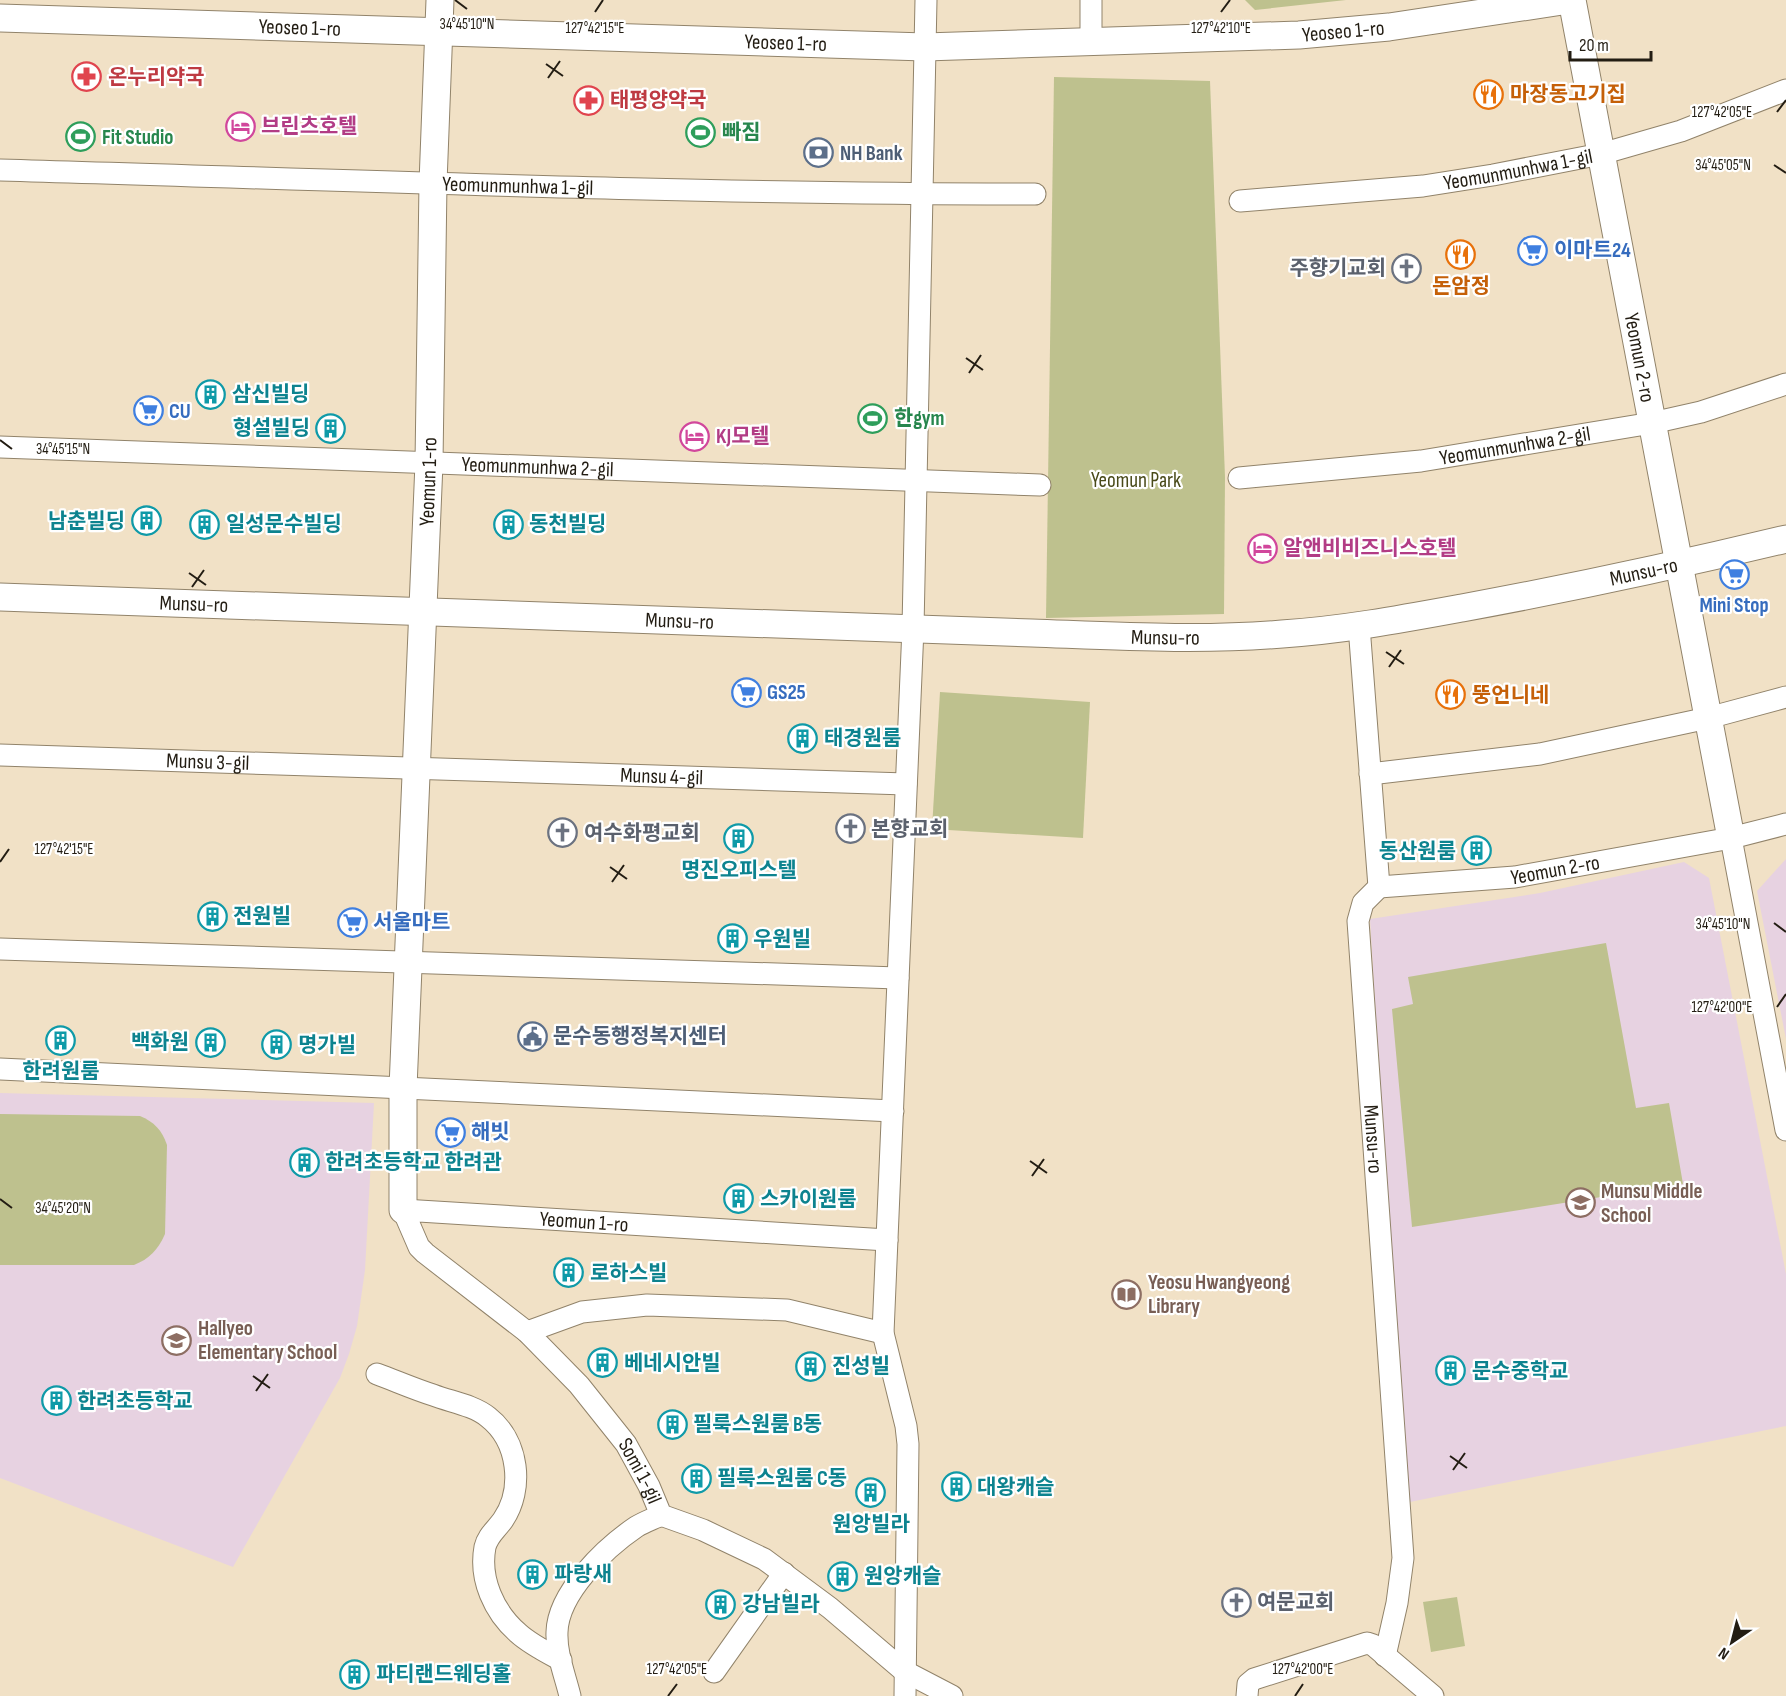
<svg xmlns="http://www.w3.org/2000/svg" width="1786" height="1696" viewBox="0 0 1786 1696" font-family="'Sofia Sans Condensed','Noto Sans KR',sans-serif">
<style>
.education{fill:#e7d2e1}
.green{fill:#bec18e}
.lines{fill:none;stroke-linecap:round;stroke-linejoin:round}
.minor-casing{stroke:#91836a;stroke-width:23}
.tertiary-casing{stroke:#91836a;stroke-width:29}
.minor{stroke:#fff;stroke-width:21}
.tertiary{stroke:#fff;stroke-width:27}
.ticks{fill:none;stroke:#231d13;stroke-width:2}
.labels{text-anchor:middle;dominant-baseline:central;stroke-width:4.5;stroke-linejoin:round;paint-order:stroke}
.street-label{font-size:21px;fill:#231d13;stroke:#fff}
.health-label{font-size:21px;font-weight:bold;fill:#be3a42;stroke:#fff;text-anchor:start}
.food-label{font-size:21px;font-weight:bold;fill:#c56008;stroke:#fff;text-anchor:start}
.hotel-label{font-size:21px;font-weight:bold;fill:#b23c85;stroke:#fff;text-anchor:start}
.leisure-label{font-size:21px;font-weight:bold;fill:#27864d;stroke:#fff;text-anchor:start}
.service-label{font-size:21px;font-weight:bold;fill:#4e5e75;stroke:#fff;text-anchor:start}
.shop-label{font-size:21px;font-weight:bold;fill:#366cbe;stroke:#fff;text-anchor:start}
.worship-label{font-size:21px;font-weight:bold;fill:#5b616d;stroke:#fff;text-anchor:start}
.culture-label{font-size:21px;font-weight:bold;fill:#0d838f;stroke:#fff;text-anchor:start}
.park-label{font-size:21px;fill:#494a19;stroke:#fff}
.education-label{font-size:21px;font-weight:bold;fill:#785e54;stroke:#fff;text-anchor:start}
.ticks-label{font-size:15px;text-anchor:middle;fill:#231d13;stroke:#fff;stroke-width:4.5;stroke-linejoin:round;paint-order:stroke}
</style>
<rect width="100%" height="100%" fill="#f1e1c6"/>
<!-- education -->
<g class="education">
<path d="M1786 859V1039L1757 891Z"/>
<path d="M1684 862 1709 878 1786 1274V1426L1405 1503 1370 919 1540 893Z"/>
<path d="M0 1093 374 1103 365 1270 357 1326 349 1354 340 1378 233 1567 0 1478Z"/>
</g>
<!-- green -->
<g class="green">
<path d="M1245 0H1346L1255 10Z"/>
<path d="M1054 77 1210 81 1225 477 1224 614 1046 618Z"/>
<path d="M940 692 1090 702 1083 838 932 829Z"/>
<path d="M1606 943 1636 1108 1669 1103 1683 1184 1412 1227 1392 1009 1413 1004 1408 977Z"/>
<path d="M0 1114 140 1116C154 1122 162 1130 167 1145L165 1234C158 1250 149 1259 134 1265H0Z"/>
<path d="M1457 1597 1465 1646 1431 1652 1423 1602Z"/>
</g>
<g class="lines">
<defs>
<g id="minor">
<path d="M1091 41V0"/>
<path id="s1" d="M0 170C345 180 690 194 1035 194"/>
<path id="s2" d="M1240 201 1423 186 1493 175 1601 154 1681 131 1786 90"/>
<path id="s3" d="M0 447 1040 485"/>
<path id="s4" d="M1239 478 1421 461 1652 423 1701 412 1786 384"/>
<path d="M1359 626 1379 887"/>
<path id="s5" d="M0 755 906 784"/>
<path d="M1370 774 1540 754 1708 718 1786 697"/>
<path d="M1731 838 1786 1130"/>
<path id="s6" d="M1379 887 1363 903 1358 921 1403 1558 1397 1603 1385 1656"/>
<path id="s7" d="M1379 887 1515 877 1731 838 1786 824"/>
<path d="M0 949 898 978"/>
<path d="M0 1069 893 1111"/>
<path id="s8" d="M887 1240 403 1210 419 1247 425 1253 527 1332 579 1385 626 1444 649 1486 661 1515 703 1530 764 1559 830 1608 904 1671 952 1696"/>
<path d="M527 1332 582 1312 647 1305 787 1310 883 1333"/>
<path d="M377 1374C396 1381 414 1389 433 1395 451 1402 473 1405 488 1417 519 1441 524 1489 503 1520 496 1530 488 1535 485 1547 479 1579 494 1612 518 1633 530 1644 546 1652 561 1660"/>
<path d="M714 1672 784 1573"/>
<path d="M570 1696C565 1675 556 1654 557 1632 558 1593 605 1548 636 1527 644 1522 653 1519 661 1515"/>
<path d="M905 1696 908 1444 906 1426 883 1333 913 628 926 0"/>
<path d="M1247 1696 1248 1684 1254 1679 1367 1643 1373 1645 1433 1696"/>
</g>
<g id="tertiary">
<path id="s9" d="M1572 0 1731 838"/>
<path id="s10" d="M0 18 925 47 1299 35 1389 27 1569 0"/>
<path id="s11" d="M0 597 1032 633C1115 636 1199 641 1282 634 1343 630 1402 619 1462 608 1571 588 1678 565 1786 539"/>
<path id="s12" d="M403 1210V1088L429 463 433 183 440 0"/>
</g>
</defs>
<!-- minor casing -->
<use href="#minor" class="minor-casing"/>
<!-- tertiary casing -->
<use href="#tertiary" class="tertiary-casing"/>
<!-- minor -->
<use href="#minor" class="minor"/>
<!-- tertiary -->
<use href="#tertiary" class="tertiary"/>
</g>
<!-- ticks -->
<path class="ticks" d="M455 0 467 9M595 12 603 0M1221 12 1230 0M546 64 563 76M548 78 560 61M1777 112 1786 100M1774 165 1786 173M966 358 983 370M969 373 981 355M0 440 12 449M189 573 206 585M192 587 204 570M1386 652 1404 664M1389 667 1401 650M0 862 9 849M610 867 627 879M612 882 624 865M1774 923 1786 932M1777 1007 1786 994M1030 1161 1047 1173M1032 1176 1044 1159M0 1199 12 1208M253 1376 270 1388M256 1391 268 1374M1450 1456 1467 1468M1453 1470 1465 1453M668 1696 677 1684M1295 1696 1303 1684"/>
<!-- icons -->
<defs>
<symbol id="pharmacy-ring" viewBox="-11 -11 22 22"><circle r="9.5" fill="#fff" stroke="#e0444e" stroke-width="1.5"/><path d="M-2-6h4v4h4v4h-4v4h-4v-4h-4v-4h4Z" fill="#e0444e"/></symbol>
<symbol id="restaurant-ring" viewBox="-11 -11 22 22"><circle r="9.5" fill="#fff" stroke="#e8710a" stroke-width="1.5"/><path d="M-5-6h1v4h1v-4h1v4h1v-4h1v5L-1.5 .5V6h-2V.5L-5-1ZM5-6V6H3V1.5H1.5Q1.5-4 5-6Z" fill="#e8710a"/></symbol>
<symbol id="hotel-ring" viewBox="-11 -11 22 22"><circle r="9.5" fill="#fff" stroke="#d1479c" stroke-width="1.5"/><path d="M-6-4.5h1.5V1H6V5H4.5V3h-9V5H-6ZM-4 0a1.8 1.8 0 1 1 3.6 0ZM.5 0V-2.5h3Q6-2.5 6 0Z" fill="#d1479c"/></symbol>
<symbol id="stadium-ring" viewBox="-11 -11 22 22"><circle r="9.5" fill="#fff" stroke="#2e9e5b" stroke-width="1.5"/><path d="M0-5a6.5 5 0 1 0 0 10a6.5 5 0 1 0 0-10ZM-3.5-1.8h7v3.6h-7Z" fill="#2e9e5b"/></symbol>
<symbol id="bank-ring" viewBox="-11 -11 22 22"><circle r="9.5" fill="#fff" stroke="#5c6f8a" stroke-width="1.5"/><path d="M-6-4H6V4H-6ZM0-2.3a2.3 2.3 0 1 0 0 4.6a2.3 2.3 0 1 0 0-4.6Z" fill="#5c6f8a"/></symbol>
<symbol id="supermarket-ring" viewBox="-11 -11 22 22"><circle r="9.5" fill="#fff" stroke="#3f7fe0" stroke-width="1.5"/><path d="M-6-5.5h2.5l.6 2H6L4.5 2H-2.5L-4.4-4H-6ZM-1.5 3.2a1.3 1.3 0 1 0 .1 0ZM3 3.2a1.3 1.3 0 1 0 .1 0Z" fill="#3f7fe0"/></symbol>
<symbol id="church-ring" viewBox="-11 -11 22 22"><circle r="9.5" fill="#fff" stroke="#6b7280" stroke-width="1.5"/><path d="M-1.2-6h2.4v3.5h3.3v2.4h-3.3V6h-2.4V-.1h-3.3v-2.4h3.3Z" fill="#6b7280"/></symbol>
<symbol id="building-ring" viewBox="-11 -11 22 22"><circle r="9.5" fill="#fff" stroke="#0f9aa8" stroke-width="1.5"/><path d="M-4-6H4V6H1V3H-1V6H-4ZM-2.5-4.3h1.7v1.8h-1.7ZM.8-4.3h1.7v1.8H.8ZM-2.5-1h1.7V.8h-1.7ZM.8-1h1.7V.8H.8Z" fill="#0f9aa8"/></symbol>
<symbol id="civic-ring" viewBox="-11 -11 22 22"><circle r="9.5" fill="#fff" stroke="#5c6f8a" stroke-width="1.5"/><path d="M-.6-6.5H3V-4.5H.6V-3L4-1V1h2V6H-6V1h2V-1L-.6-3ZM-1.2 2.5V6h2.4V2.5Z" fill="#5c6f8a"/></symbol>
<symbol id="school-ring" viewBox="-11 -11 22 22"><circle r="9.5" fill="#fff" stroke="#8d6e63" stroke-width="1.5"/><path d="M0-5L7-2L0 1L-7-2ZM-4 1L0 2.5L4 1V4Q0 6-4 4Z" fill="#8d6e63"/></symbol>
<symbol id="library-ring" viewBox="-11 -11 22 22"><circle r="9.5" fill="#fff" stroke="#8d6e63" stroke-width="1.5"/><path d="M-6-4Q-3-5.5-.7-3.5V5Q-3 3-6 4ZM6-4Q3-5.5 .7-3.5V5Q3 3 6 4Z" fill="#8d6e63"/></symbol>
</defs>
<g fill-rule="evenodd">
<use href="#pharmacy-ring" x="70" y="60" width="33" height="33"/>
<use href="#restaurant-ring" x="1472" y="78" width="33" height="33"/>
<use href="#pharmacy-ring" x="572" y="84" width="33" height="33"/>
<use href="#hotel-ring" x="224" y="110" width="33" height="33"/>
<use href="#stadium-ring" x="684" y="116" width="33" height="33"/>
<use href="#stadium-ring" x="64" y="120" width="33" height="33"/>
<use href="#bank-ring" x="802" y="136" width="33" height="33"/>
<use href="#supermarket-ring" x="1516" y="234" width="33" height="33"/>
<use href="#restaurant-ring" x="1444" y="238" width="33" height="33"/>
<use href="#church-ring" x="1390" y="252" width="33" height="33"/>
<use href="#building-ring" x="194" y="378" width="33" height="33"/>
<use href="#supermarket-ring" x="132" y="394" width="33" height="33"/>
<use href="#stadium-ring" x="856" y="402" width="33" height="33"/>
<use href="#building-ring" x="314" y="412" width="33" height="33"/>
<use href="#hotel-ring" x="678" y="420" width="33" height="33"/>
<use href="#building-ring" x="130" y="504" width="33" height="33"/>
<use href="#building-ring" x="188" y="508" width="33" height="33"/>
<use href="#building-ring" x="492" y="508" width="33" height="33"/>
<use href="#hotel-ring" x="1246" y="532" width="33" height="33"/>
<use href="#supermarket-ring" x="1718" y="558" width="33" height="33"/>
<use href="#supermarket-ring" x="730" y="676" width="33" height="33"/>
<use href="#restaurant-ring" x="1434" y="678" width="33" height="33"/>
<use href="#building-ring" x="786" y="722" width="33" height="33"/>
<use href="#church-ring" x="834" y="812" width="33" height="33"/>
<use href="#church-ring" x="546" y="816" width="33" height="33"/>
<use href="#building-ring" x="722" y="822" width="33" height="33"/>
<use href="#building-ring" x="1460" y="834" width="33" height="33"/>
<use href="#building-ring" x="196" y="900" width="33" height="33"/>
<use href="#supermarket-ring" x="336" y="906" width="33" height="33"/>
<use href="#building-ring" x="716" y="922" width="33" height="33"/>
<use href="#civic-ring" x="516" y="1020" width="33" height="33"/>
<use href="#building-ring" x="44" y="1024" width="33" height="33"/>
<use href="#building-ring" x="194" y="1026" width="33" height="33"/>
<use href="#building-ring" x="260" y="1028" width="33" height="33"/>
<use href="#supermarket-ring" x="434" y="1116" width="33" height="33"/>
<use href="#building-ring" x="288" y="1146" width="33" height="33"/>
<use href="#building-ring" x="722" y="1182" width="33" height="33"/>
<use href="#school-ring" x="1564" y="1186" width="33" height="33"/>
<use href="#building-ring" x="552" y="1256" width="33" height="33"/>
<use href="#library-ring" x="1110" y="1278" width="33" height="33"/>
<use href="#school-ring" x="160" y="1324" width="33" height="33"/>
<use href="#building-ring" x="586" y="1346" width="33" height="33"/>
<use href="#building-ring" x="794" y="1350" width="33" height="33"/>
<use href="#building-ring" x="1434" y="1354" width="33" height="33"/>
<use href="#building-ring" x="40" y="1384" width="33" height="33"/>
<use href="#building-ring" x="656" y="1408" width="33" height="33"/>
<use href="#building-ring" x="680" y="1462" width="33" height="33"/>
<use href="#building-ring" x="940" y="1470" width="33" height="33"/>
<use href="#building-ring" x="854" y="1476" width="33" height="33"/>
<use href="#building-ring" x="516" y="1558" width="33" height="33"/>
<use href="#building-ring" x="826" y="1560" width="33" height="33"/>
<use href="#church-ring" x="1220" y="1586" width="33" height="33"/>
<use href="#building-ring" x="704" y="1588" width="33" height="33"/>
<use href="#building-ring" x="338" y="1658" width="33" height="33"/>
</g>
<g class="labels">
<!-- street labels -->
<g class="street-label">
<text stroke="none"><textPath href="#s10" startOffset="300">Yeoseo 1-ro</textPath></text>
<text stroke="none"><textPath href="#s10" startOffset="1344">Yeoseo 1-ro</textPath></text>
<text stroke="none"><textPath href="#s10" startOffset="786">Yeoseo 1-ro</textPath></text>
<text stroke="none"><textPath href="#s2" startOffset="280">Yeomunmunhwa 1-gil</textPath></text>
<text stroke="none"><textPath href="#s1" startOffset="518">Yeomunmunhwa 1-gil</textPath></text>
<text stroke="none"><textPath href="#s9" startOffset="364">Yeomun 2-ro</textPath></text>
<text stroke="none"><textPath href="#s4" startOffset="278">Yeomunmunhwa 2-gil</textPath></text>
<text stroke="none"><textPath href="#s3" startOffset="538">Yeomunmunhwa 2-gil</textPath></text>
<text stroke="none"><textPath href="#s12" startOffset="729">Yeomun 1-ro</textPath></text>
<text stroke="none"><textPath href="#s11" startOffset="1650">Munsu-ro</textPath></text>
<text stroke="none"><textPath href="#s11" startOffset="194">Munsu-ro</textPath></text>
<text stroke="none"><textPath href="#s11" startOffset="680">Munsu-ro</textPath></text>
<text stroke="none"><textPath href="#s11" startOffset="1166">Munsu-ro</textPath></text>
<text stroke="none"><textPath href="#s5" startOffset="208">Munsu 3-gil</textPath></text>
<text stroke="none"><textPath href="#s5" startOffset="662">Munsu 4-gil</textPath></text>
<text stroke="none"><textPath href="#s7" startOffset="177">Yeomun 2-ro</textPath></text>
<text stroke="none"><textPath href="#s6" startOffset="260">Munsu-ro</textPath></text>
<text transform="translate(584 1222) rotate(4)">Yeomun 1-ro</text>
<text stroke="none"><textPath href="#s8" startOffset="843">Somi 1-gil</textPath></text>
</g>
<!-- health labels -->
<g class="health-label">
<text x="108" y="77">온누리약국</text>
<text x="610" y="100">태평양약국</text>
</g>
<!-- food labels -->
<g class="food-label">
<text x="1510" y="94">마장동고기집</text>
<text x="1461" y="286" text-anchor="middle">돈암정</text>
<text x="1472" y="695">뚱언니네</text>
</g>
<!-- hotel labels -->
<g class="hotel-label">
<text x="261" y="126">브린츠호텔</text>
<text x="716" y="436">KJ모텔</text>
<text x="1283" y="548">알앤비비즈니스호텔</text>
</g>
<!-- leisure labels -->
<g class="leisure-label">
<text x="722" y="132">빠짐</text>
<text x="102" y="137">Fit Studio</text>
<text x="894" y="418">한gym</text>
</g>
<!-- service labels -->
<g class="service-label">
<text x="840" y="153">NH Bank</text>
<text x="553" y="1036">문수동행정복지센터</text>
</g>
<!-- shop labels -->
<g class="shop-label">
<text x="1554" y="250">이마트24</text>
<text x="169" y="411">CU</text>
<text x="1734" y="605" text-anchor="middle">Mini Stop</text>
<text x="767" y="692">GS25</text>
<text x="373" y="922">서울마트</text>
<text x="471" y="1132">해빗</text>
</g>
<!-- worship labels -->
<g class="worship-label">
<text x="1386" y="268" text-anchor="end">주향기교회</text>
<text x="871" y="829">본향교회</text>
<text x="584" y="833">여수화평교회</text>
<text x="1257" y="1602">여문교회</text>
</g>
<!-- culture labels -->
<g class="culture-label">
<text x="232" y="394">삼신빌딩</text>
<text x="310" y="428" text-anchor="end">형설빌딩</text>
<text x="125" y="521" text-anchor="end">남춘빌딩</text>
<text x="226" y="524">일성문수빌딩</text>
<text x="529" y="524">동천빌딩</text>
<text x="824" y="738">태경원룸</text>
<text x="1456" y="851" text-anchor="end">동산원룸</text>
<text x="739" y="870" text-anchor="middle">명진오피스텔</text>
<text x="233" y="916">전원빌</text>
<text x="753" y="939">우원빌</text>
<text x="189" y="1042" text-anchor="end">백화원</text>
<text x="298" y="1045">명가빌</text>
<text x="61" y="1071" text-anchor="middle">한려원룸</text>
<text x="325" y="1162">한려초등학교 한려관</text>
<text x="760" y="1199">스카이원룸</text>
<text x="590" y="1273">로하스빌</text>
<text x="624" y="1363">베네시안빌</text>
<text x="832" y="1366">진성빌</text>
<text x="1472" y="1371">문수중학교</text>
<text x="77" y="1401">한려초등학교</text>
<text x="693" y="1424">필룩스원룸 B동</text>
<text x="717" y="1478">필룩스원룸 C동</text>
<text x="977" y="1487">대왕캐슬</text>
<text x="871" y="1524" text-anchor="middle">원앙빌라</text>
<text x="554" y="1574">파랑새</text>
<text x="864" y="1576">원앙캐슬</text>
<text x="742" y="1604">강남빌라</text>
<text x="376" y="1674">파티랜드웨딩홀</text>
</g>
<!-- park labels -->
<g class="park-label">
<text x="1136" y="480">Yeomun Park</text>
</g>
<!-- education labels -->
<g class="education-label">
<text x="1601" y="1191">Munsu Middle<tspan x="1601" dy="24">School</tspan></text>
<text x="1148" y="1282">Yeosu Hwangyeong<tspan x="1148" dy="24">Library</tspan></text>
<text x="198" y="1328">Hallyeo<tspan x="198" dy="24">Elementary School</tspan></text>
</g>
</g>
<g class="ticks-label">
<text x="467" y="29">34°45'10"N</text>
<text x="595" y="33">127°42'15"E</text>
<text x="1221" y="33">127°42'10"E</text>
<text x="1722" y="117">127°42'05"E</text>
<text x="1723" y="170">34°45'05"N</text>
<text x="63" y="454">34°45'15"N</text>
<text x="64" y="854">127°42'15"E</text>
<text x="1723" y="929">34°45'10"N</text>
<text x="1722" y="1012">127°42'00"E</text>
<text x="63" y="1213">34°45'20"N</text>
<text x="677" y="1674">127°42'05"E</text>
<text x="1303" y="1674">127°42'00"E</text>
</g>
<!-- north arrow -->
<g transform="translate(1732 1642) rotate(215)" stroke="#ffffff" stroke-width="4.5" paint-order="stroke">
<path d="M0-4.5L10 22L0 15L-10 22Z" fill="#231d13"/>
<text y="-9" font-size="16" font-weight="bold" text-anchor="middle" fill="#231d13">N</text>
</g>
<!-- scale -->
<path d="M1570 51v9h81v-9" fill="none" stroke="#231d13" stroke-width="3"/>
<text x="1579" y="51" font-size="18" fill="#231d13" stroke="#ffffff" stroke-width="4.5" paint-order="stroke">20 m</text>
</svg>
